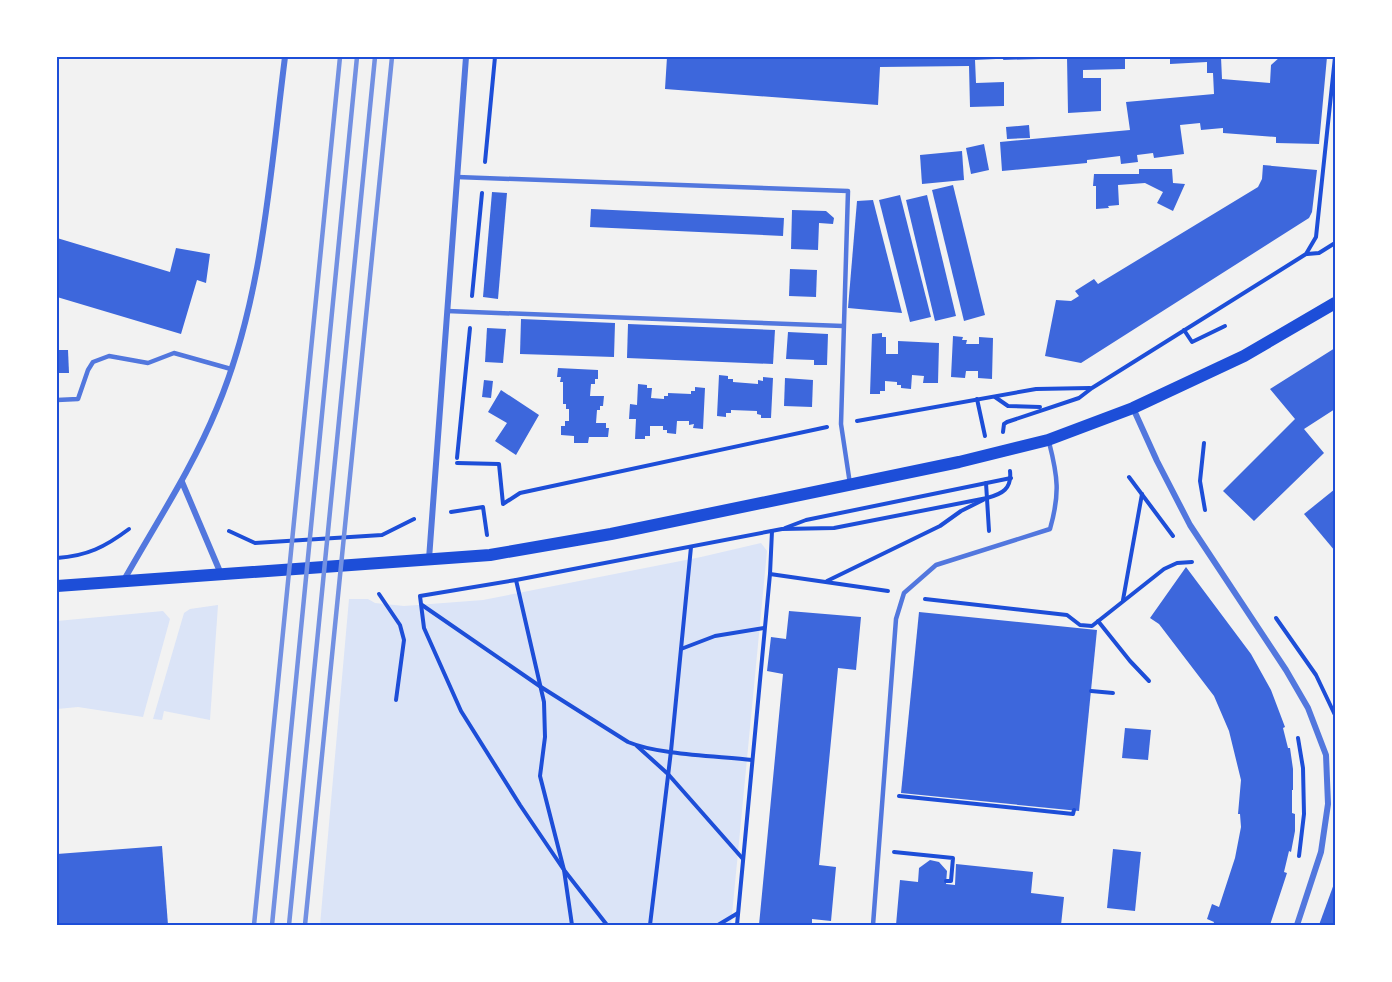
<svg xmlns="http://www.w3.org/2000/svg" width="1392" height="982" viewBox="0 0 1392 982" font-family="'Varela Round',sans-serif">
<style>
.green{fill:#dbe4f7}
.building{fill:#3d67dc}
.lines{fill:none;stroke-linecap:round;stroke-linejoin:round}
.path{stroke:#1d4ed8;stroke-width:4}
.service{stroke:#5277de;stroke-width:4.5}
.minor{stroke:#5277de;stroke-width:6}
.secondary{stroke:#1d4ed8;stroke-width:12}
.rail{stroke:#7290e2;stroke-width:4.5}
.neatline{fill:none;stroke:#1d4ed8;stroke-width:2}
</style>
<rect width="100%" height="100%" fill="#f2f2f2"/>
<!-- green -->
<g class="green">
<path d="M761 543 767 551 731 925H320L349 599H368L375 603 404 606 483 600 701 557Z"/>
<path d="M218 605 210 720 164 711 162 720 153 719 184 613 190 609Z"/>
<path d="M163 611 170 619 143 717 78 707 57 709V621Z"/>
</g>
<!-- building -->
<g class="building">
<path d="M667 57H996V59L975 60 976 83 1004 82V106L970 107 969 66 880 67 878 105 665 89Z"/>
<path d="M1004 57H1041V59L1003 60Z"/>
<path d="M1067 57H1125V69L1083 70V78H1101V111L1068 113Z"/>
<path d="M1170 57H1221L1222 79 1270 83 1271 65 1280 57H1327L1319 144 1276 143V137L1223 133V128L1201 130 1200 123 1180 125 1184 154 1154 158 1153 153 1137 155 1138 162 1121 164 1120 156 1087 160V163L1002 171 1000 142 1130 130 1126 102 1214 94 1213 73H1207V62L1170 64Z"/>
<path d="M1029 125 1030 138 1007 139 1006 127Z"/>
<path d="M984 144 989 170 971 174 966 148Z"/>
<path d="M962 151 964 180 922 184 920 155Z"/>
<path d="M1263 165 1317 170 1312 212 1309 218 1081 363 1045 356 1056 300 1071 301 1079 296 1075 291 1094 279 1098 284 1258 187 1262 179Z"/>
<path d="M1139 169H1172L1173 183 1185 184 1173 211 1157 203 1163 192 1145 183 1118 185 1119 205 1108 206 1109 208 1096 209V186H1093L1094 174H1139Z"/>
<path d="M953 185 985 315 964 321 932 190Z"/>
<path d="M492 192 507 193 498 299 483 297Z"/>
<path d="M900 195 931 317 910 322 879 200Z"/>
<path d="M927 195 956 316 935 321 906 200Z"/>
<path d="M873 200 902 313 848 308 857 201Z"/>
<path d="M591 209 784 218 783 236 590 227Z"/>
<path d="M792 210 826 211 834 218 833 224 819 223 818 250 791 249Z"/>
<path d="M57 238 170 272 176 248 210 254 206 283 197 280 181 334 57 297Z"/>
<path d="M790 269 817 270 816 297 789 296Z"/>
<path d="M521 319 615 323 614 357 520 354Z"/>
<path d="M628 324 775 330 773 364 627 358Z"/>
<path d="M487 328 506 329 503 363 485 362Z"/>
<path d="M788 332 828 334 827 365H814V360L786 359Z"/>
<path d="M882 333V337H886V354H898V341L939 343 938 383H923L924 376 912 375 911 389 901 388V385H897V382L885 381V391H880V394H870L872 334Z"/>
<path d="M953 336 963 337 962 340H967L966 344H979V337L993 338 992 379 978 378V371H966L965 378 951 377Z"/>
<path d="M1335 348V409L1304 429 1324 453 1254 521 1223 491 1295 419 1270 389Z"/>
<path d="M57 350H68L69 373H57Z"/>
<path d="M558 368 598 370V379H595V384H591L590 396H604L603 406H600V410H597L596 423H606V428H609L608 437H589L588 443H574V436L561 435V426H565V421H569V409H566V404H563V382H560L561 377H557Z"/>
<path d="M719 375 728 376V379H733V382L758 384V380L763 381V377L773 378 771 418H761V415L757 414V411L731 410V413H726V417L717 416Z"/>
<path d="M785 378 813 380 812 407 784 406Z"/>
<path d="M484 380 493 381 491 398 482 397Z"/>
<path d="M638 384 647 385V388H652L651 398 664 399V396H668V393L691 394V391H695V387L705 388 703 429 693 428 694 424 689 425V421H677L676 434 667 433V430H663V426H650V436H645V439H635L636 419H629L630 404 637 405Z"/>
<path d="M501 390 539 415 516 455 495 441 507 423 488 412Z"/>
<path d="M1335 489V551L1304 514Z"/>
<path d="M1186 567 1251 654 1271 690 1285 727 1283 728 1288 748H1290L1293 769V790H1292V813L1295 814V831L1291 852 1289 851 1284 872 1287 873 1270 925H1213L1214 922 1207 919 1212 904 1219 907 1235 858 1241 827 1240 814H1238L1241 780 1229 731 1214 696 1159 624 1150 618Z"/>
<path d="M789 611 861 617 856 670 838 668 819 865 836 867 831 921 812 919V925H759L783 674 767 671 771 637 786 639Z"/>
<path d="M919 612 1097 630 1079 811 901 793Z"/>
<path d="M1125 728 1151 730 1148 760 1122 758Z"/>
<path d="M162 846 168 925H57V854Z"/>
<path d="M1113 849 1141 852 1135 911 1107 908Z"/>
<path d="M930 860 939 862 947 871 946 884 955 885 956 864 1033 872 1031 893 1064 897 1061 925H896L900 880 918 882 919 868Z"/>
<path d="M1335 881V925H1319Z"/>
</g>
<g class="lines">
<!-- path -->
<g class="path">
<path d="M485 162 495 57"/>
<path d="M1307 254 1319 253 1335 243"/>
<path d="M472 296 482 193"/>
<path d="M1184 330 1192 342 1225 326"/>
<path d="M995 397 1008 406 1040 407"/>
<path d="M977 399 985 436"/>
<path d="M857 421 1036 389 1090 388"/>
<path d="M1003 432 1004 424 1007 422 1079 398 1092 388 1306 254 1316 237 1335 57"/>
<path d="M1204 443 1200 481 1205 510"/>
<path d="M457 458 470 328"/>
<path d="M457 463 499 464 503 504 520 493 827 427"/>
<path d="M1129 477 1173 536"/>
<path d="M986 483 989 531"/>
<path d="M451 512 483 507 487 535"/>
<path d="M785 528 806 520 1011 478"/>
<path d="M229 531 255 543 382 535 414 519"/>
<path d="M57 558C87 556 105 547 129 529"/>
<path d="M770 574 888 591"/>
<path d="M516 580 544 702 545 737 540 776 564 870 572 925"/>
<path d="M827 581 940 526 961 511 983 500"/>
<path d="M379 594 400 625 404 640 396 700"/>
<path d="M925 599 1067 615 1080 625 1092 626 1164 569 1177 563 1192 562"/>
<path d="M1123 600 1142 494"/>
<path d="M422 605 541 687 628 742C659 755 717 756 752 760"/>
<path d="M1276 618 1316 675 1335 715"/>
<path d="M1098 621 1130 661 1149 681"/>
<path d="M681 649 715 636 764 628"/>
<path d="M1091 691 1113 693"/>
<path d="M1298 738 1303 768 1304 814 1299 856"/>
<path d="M637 746 668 774 743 859"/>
<path d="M899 796 1073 814 1074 810"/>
<path d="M894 852 953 858 951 881H946"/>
<path d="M607 925 564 870 520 805 461 711 424 628 420 596 516 580 782 529 834 528 987 498C1002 494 1012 489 1010 471"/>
<path d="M650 925 671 751 691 547"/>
<path d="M718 925 738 913"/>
<path d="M737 925 770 574 772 531"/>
</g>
<!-- service -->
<g class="service">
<path d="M457 177 848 191 841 424 850 484"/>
<path d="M447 311 843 326"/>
<path d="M57 400 78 399 88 370 93 362 109 356 148 363 174 353 231 369"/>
<path d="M873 925 896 619 904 593 936 565 1050 529C1060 494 1058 477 1049 442"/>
</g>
<!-- minor -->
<g class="minor">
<path d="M1133 408 1157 461 1190 525 1286 670 1308 708 1326 755 1328 804 1321 852 1297 925"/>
<path d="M182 482 221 574"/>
<path d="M429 559 466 57"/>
<path d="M124 580C156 523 192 469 217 408 263 298 270 174 285 57"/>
</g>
<!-- secondary -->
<path class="secondary" d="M57 586 490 555 611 534 959 462 1048 440 1133 408 1244 356 1335 303"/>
<!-- rail -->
<g class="rail">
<path d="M254 925 340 57"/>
<path d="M272 925 357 57"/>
<path d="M289 925 375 57"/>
<path d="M305 925 392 57"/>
</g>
</g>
<!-- border -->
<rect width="1392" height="982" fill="none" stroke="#ffffff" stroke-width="117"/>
<rect x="58" y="58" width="1276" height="866" class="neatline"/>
</svg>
